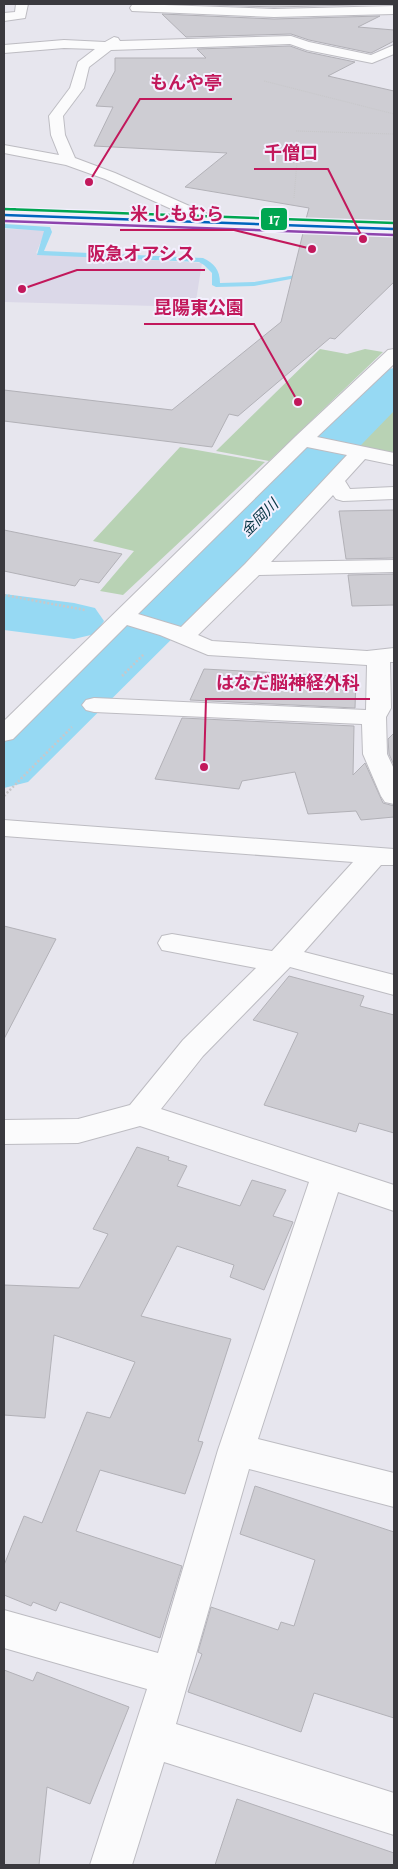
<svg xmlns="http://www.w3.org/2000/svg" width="398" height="1869" viewBox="0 0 398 1869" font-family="'Playfair Display','Noto Sans JP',serif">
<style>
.built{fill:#dbd8e8}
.green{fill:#b8d2b4}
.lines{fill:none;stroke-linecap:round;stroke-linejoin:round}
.stream{fill:#96d9f3;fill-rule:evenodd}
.river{fill:#96d9f3;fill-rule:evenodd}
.building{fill:#cecdd3;stroke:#b2b1b7}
.minor-casing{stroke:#bdbcc2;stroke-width:2}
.major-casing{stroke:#c2bcbb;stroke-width:2}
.path-far1{stroke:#c8c8ca;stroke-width:1;stroke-dasharray:1 1;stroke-linecap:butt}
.path{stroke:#c8c8ca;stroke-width:2.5;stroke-dasharray:2 2;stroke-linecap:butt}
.minor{fill:#fbfbfc;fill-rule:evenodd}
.major{fill:#f5f1f0;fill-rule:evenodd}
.bus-1-casing{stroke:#f3f0fe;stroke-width:5}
.bus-2-casing{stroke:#f3f0fe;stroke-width:5}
.bus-3-far1-casing{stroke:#f3f0fe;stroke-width:4}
.bus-3-casing{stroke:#f3f0fe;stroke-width:5}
.bus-1{stroke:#0065bd;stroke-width:2.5}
.bus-2{stroke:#8e44ad;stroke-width:2.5}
.bus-3-far1{stroke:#00a651;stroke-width:2}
.bus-3{stroke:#00a651;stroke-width:2.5}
.labels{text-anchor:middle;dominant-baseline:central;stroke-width:4;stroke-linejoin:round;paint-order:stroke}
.far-water-label{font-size:15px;font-style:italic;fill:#093745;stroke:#f3f0fe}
.leader{fill:none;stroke:#c2185b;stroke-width:2}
.callout-dot{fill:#c2185b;stroke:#f3f0fe;stroke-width:2}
.callout-label{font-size:18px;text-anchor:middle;font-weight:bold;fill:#c2185b;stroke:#f3f0fe;stroke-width:4;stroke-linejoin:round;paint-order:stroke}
.line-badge{stroke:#f3f0fe;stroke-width:2}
.badge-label{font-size:14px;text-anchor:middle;font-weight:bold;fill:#fff}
</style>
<rect width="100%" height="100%" fill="#e7e6ee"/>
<!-- built -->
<path class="built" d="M4 229 46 230 36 253 38 254 202 263 195 307 4 302Z"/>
<!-- green -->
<g class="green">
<path d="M320 349 347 354 365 349 383 352 269 461 216 451Z"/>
<path d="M394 404V455L353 447Z"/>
<path d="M180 447 265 462 123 595 100 591 134 551 93 541Z"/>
</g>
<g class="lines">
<!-- stream -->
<path class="stream" d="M4 224 50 227 52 232 44 251 203 258C214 263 220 270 220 283L254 282 308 273 312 275 254 286 216 287 212 285V273L204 265 199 262 37 255 44 231 4 228Z"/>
<!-- river -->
<g class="river">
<path d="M394 368V411L207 604 28 782 4 788V730L165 578 376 372Z"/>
<path d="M4 594 74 603 95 608 104 621 95 634 74 639 4 630Z"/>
</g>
</g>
<!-- building -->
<g class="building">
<path d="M181 4H394L274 7Z"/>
<path d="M162 14 274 19 380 16 358 27 394 30V41L371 53 309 40 291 34 186 37Z"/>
<path d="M290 46 307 52 355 62 328 76 394 91V222L306 219 309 208 185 187 227 153 94 146 113 107 96 106 115 71V58H206L197 49Z"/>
<path d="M303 233 394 236V282L335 339 330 338 238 416 229 414 212 447 4 421V390L172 410 281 322Z"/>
<path d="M394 510V558L346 559 339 511Z"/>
<path d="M4 530 122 554 99 583 80 579 75 586 4 571Z"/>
<path d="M394 574V605L352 606 348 575Z"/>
<path d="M204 669 356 677 355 708 190 700Z"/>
<path d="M182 718 354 726 353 775 365 763 383 803 394 806V817L361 820 356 811 308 814 295 772 242 781 239 789 155 779Z"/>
<path d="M394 733V765L389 754 388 739Z"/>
<path d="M4 926 56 939 4 1039Z"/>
<path d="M289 976 364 996 360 1006 394 1015V1133L359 1123 356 1132 264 1105 298 1033 253 1020Z"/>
<path d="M137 1147 169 1157 168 1160 187 1166 177 1186 240 1206 252 1180 286 1190 273 1216 293 1222 264 1290 230 1277 234 1265 177 1246 141 1316 231 1339 198 1441 203 1442 185 1494 100 1470 76 1531 182 1566 160 1638 60 1602 56 1611 33 1602 31 1606 4 1595V1565L24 1516 42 1523 87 1412 110 1418 135 1362 54 1335 45 1418 4 1415V1285L79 1288 108 1234 93 1229Z"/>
<path d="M255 1486 394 1532V1718L314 1693 301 1732 188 1692 202 1654 198 1652 211 1607 278 1630 281 1622 294 1626 315 1560 240 1534Z"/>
<path d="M4 1670 33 1681 37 1672 129 1707 90 1804 47 1787 39 1865H4Z"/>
<path d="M237 1799 394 1853V1865H215Z"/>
</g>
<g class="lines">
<defs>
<g id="minor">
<path d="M16 4H28L25 18 4 21V13L15 12Z"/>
<path d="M136 4 274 9 394 6V14L274 17 132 11 130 8 132 5Z"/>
<path d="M291 36 309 42 371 55 394 45V54L372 63 307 50 290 44 111 50 89 67 84 88 63 116 65 135 75 158 115 173 221 220 223 223 221 226H209L105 179 66 165 4 153V145L59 155 51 135 49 116 70 88 78 62 95 49 64 48 4 53V45L64 40 105 42 114 37 118 38 120 41Z"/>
<path d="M394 349V364L317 437 394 453V465L365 459 345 481 350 489 394 487V499L343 501 336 499 333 495 271 562 394 560V572L259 575 198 635 212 641 367 651 394 648V662H390L391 708 386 717 387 754 394 769V804L385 802 381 796 363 754 362 724 94 712 86 710 82 705 86 700 94 698 366 710 367 665 208 655 160 635 127 625 13 739 4 741V721L296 436 388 350ZM307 447 347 455 245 564 181 627 138 614Z"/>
<path d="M4 820 394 849V865H381L304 952 394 975V995L290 967 203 1056 161 1109 394 1185V1211L338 1192 258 1439 394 1473V1507L249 1469 176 1724 394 1793V1835L164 1762 132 1865H90L147 1689 4 1648V1610L158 1653 218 1450 309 1182 140 1126 78 1143 4 1144V1120L78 1119 130 1105 183 1040 256 968 162 950 158 943 162 936 172 934 272 951 353 862 4 836Z"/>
</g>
<path id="major" d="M4 210 394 224V234L4 220Z"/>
</defs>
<!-- minor casing -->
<use href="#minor" class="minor-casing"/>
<!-- major casing -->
<use href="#major" class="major-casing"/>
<!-- path-far1 -->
<g class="path-far1">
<path d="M264 81 394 114"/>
<path d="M296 131 394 134"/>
<path d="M294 198 297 161"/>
</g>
<!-- path -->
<g class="path">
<path d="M4 595 85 610"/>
<path d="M122 676 144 654"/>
<path d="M4 796 72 727"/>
</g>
<!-- minor -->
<use href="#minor" class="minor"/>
<!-- major -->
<use href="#major" class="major"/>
<defs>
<path id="bus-1" d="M4 215 394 229"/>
<path id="bus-2" d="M4 221 394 235"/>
<path id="bus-3-far1" d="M4 209H15"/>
<path id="bus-3" d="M4 209 394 223"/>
</defs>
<!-- bus-1 casing -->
<use href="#bus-1" class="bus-1-casing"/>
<!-- bus-2 casing -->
<use href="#bus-2" class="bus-2-casing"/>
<!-- bus-3-far1 casing -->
<use href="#bus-3-far1" class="bus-3-far1-casing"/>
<!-- bus-3 casing -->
<use href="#bus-3" class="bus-3-casing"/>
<!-- bus-1 -->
<use href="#bus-1" class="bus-1"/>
<!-- bus-2 -->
<use href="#bus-2" class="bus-2"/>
<!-- bus-3-far1 -->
<use href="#bus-3-far1" class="bus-3-far1"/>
<!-- bus-3 -->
<use href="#bus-3" class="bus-3"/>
</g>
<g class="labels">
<!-- far-water labels -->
<g class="far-water-label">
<text transform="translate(259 517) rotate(-45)">金岡川</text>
</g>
</g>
<!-- callouts -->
<path class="leader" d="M89 182L140 99H232M363 239L328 169H254M312 249L234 230H120M22 289L77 270H205M298 402L254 324H144M204 767L206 699H370"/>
<g class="callout-dot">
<circle cx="89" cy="182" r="5"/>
<circle cx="363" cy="239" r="5"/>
<circle cx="312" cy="249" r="5"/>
<circle cx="22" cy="289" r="5"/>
<circle cx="298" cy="402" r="5"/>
<circle cx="204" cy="767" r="5"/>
</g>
<g class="callout-label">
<text x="186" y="89">もんや亭</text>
<text x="291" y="159">千僧口</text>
<text x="177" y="220">米 しもむら</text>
<text x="141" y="260">阪急オアシス</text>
<text x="199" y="314">昆陽東公園</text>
<text x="288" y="689">はなだ脳神経外科</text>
</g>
<rect class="line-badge" x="260" y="207" width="28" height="24" rx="5" fill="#00a651"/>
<g class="badge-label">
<text x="274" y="224">17</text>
</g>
<!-- border -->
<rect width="398" height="1869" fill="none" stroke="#3a393e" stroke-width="10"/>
</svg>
